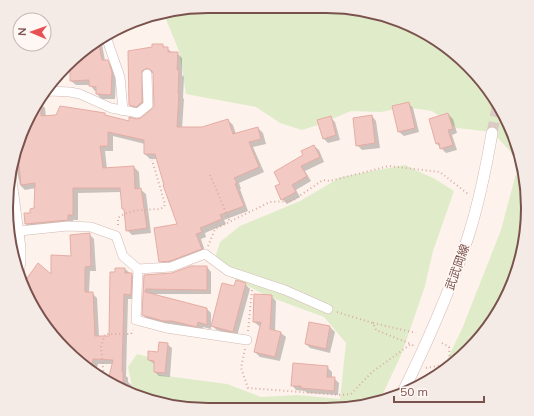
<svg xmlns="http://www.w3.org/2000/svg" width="534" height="416" viewBox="0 0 534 416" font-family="Mulish,'Noto Sans JP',sans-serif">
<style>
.green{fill:#e0ecc9}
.shadow{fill:#0003}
.building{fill:#f3cac3;stroke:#e6aca3}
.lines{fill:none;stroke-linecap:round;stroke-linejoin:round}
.tertiary-tunnel{stroke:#dccac4;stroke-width:11;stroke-dasharray:11 5.5;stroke-linecap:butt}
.minor-casing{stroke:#d3b9b3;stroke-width:10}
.tertiary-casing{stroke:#d3b9b3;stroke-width:12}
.path{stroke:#d9aca5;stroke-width:2;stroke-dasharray:1 3;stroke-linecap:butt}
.minor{stroke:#fff;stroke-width:9}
.tertiary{stroke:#fff;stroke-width:11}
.labels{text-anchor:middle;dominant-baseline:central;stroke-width:3.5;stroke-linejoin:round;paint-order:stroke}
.street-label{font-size:12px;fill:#7a524d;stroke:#fff7f3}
.rim{fill:none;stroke:#7a524d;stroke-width:2}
</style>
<rect width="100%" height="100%" fill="#fdf2ec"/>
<!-- green -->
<g class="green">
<path d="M208 6H339L391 17 459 56 501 107 526 181 521 260 486 331 442 370 462 329 501 230 518 166 510 151 492 132 457 128 432 111 405 107 381 112 351 111 318 125 302 130 280 123 256 107 186 94 179 51 163 12Z"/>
<path d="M405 165 435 179 454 191 433 251 425 286 402 353 379 402 339 410 169 406 133 391 128 367 137 354 149 357 159 375 227 384 261 397 297 395 340 399 346 343 324 317 267 296 229 276 215 258 220 242 240 226 300 201 341 177Z"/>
</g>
<!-- shadow -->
<g class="shadow">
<path d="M144 18V25H126Z"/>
<path d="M101 38 105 61H107L112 66 116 77 115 99H101L97 94V91H95L90 85H76L71 81 70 61 82 60 81 53Z"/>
<path d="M162 45 173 53H177L182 58V75L184 77 183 98 184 99 182 128H202L228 120 233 125 236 134 258 128 263 133 266 144 253 147 264 172 239 183 241 189H240L248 211 224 220 226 224 205 233 206 237 201 239 206 254 166 266 160 261 179 225 158 159H150L145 154V144L113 136V151H105L107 169 134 167 139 172 140 189 146 194 151 233 132 235 127 230 125 211 123 209 121 192 78 193V220H73V225L31 229 26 224 25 214H31L35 209 36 188 25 190 20 185 17 172H16L10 176 13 156 33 107 36 104 40 103 45 108 46 117 105 114 108 117 130 122 139 120 155 108 154 73H149L147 107 135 110 130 105 129 52Z"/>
<path d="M408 103 413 108 419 132 404 136 399 132Z"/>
<path d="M448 114 453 119 457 133 452 135 457 150 446 153 437 144Z"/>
<path d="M372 116 376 121 380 148 362 150 357 145Z"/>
<path d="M330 117 335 122 340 140 328 143 323 138Z"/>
<path d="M314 146 319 150 324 162 305 171 311 181 296 190 300 197 287 204 282 199 281 184Z"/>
<path d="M10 177V211H6V208Z"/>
<path d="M9 232H11L18 239 19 266H15L13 261Z"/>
<path d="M89 234 94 239 96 271H90L89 293H92L97 298 99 337H110L116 273 125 269 136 278 135 299H128L126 376 128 378V382L132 386 131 390 109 382 113 364H98L95 375 56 341 38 316 41 308 36 313 33 309 22 283 38 265 52 276 72 257Z"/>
<path d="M207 267 211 272V294H150L207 309 211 313V329L203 327 202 331 148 320 143 315 145 276 172 274Z"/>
<path d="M245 284 250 289 237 336 217 330 212 326 235 287Z"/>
<path d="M271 296 276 301 275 331 281 333 286 337 280 361 260 357 255 352 261 327 259 326 254 322Z"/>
<path d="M310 323 330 327 335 332 330 353 310 348 306 344Z"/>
<path d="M167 344 172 348 170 377 159 376 155 372V365L149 360 159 353Z"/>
<path d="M327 367 332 372V378H334L339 383 338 395 307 393 305 391 296 390 292 385Z"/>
</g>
<!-- building -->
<g class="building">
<path d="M98 40 102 60H108L112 72 111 95 96 94V87L89 86V80L70 81V62L73 59H81L80 54Z"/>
<path d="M152 44H163V47H168V52H178L177 70H179L178 93H179L177 127H202L228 119 233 134 258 127 261 139 249 142 259 167 234 178 237 183 235 184 244 206 220 215 222 219 200 228 202 232 196 234 202 249 170 261 159 262 154 228 177 224 163 185H164L155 154H144V140L108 132V146H100L103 168 134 166 135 189 141 188 147 228 126 231 124 209H122L120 188H73V215H68V220L25 224 24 213H30V209L34 208 35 183 21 185 17 146 33 107 39 100 41 101V116L56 115 60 106 105 113V115L129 121V117L137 119 141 118 154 107 153 73 152 71 147 68 142 71V102L136 107 129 105 128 51 152 47Z"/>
<path d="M409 102 415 128 398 132 392 106Z"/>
<path d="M448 113 453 129 448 130 453 145 440 149 439 143 436 144 429 119Z"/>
<path d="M372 115 375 143 356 146 353 118Z"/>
<path d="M331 116 336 135 323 139 317 120Z"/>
<path d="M314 145 320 157 301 166 307 176 292 185 296 192 281 200 275 186 280 184 274 172 303 155 301 151Z"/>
<path d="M90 233 91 266 85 267V292H93L95 336H109L110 272H115V268H125V273H132L131 295 124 294 122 372H123V387L108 381 113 360 93 359 91 371 66 350 69 347 56 341 37 315 38 311 32 306 23 284 38 263 51 274V255L71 256 70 235Z"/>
<path d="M191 266H207V290L146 289 145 292 207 308V325L198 322 197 327 172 321H163L142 315 144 275 172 273Z"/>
<path d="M236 280 246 283 233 332 211 326 222 283 234 286Z"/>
<path d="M254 294 272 295 270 329 281 332 275 357 254 352 261 322H253Z"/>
<path d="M309 322 330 326 326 349 305 344Z"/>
<path d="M159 342 168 343 165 373 154 372V361L148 360V351L158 352Z"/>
<path d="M293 363 328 366 327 377H335L334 391 301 388V386H291Z"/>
</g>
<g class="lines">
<!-- tertiary-tunnel -->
<path class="tertiary-tunnel" d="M492 133 498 103"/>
<defs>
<g id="minor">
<path d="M105 34 120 77 123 111"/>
<path d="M42 95 50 91 70 92 80 94 111 108 138 113 148 105 147 74"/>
<path d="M11 173 21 248V261L19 274"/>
<path d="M19 231 68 226 91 227 116 236 123 256 138 269 171 267 205 254 228 271 285 290 328 309"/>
<path d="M138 269 136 320 166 328 247 340"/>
</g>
<path id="tertiary" d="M402 394C427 343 450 291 468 237 479 203 486 168 492 133"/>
</defs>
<!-- minor casing -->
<use href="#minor" class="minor-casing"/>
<!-- tertiary casing -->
<use href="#tertiary" class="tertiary-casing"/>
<!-- path -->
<g class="path">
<path d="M210 175 230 222"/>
<path d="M118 225V218C129 209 146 210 160 209L164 207 165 204 152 160"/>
<path d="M208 246 215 229 270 202 292 201 323 180 330 181 389 166 440 172 468 194"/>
<path d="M337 312 373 323 376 330 411 344"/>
<path d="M373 323 416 333"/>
<path d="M248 331 252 290"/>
<path d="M442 343 449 347 450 363"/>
<path d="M245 349 241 368 248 388 341 395 351 394 372 372 411 344 414 346"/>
<path d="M426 368 449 364"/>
<path d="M104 379 101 347 105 334H131L133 330"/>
</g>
<!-- minor -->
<use href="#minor" class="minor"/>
<!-- tertiary -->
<use href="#tertiary" class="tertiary"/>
</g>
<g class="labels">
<!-- street labels -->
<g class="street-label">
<text transform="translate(457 267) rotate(-70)">武武岡線</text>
</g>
</g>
<!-- crop -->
<path d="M0 0H534V416H0ZM208 13H326A195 195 0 0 1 521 208V208A195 195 0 0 1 326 403H208A195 195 0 0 1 13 208V208A195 195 0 0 1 208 13Z" fill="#f4eae6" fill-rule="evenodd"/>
<path class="rim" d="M208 13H326A195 195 0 0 1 521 208V208A195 195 0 0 1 326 403H208A195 195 0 0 1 13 208V208A195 195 0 0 1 208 13Z"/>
<!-- north arrow -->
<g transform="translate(32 32) rotate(272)"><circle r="19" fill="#fff7f3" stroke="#cab5b1"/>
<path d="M0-3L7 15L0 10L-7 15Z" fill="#e75155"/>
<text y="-6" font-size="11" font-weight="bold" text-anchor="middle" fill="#7a524d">N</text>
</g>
<!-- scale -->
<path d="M394 396v6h90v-6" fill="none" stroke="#7a524d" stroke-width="2"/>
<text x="400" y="396" font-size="12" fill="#7a524d" stroke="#fff7f3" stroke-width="3" paint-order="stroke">50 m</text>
</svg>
